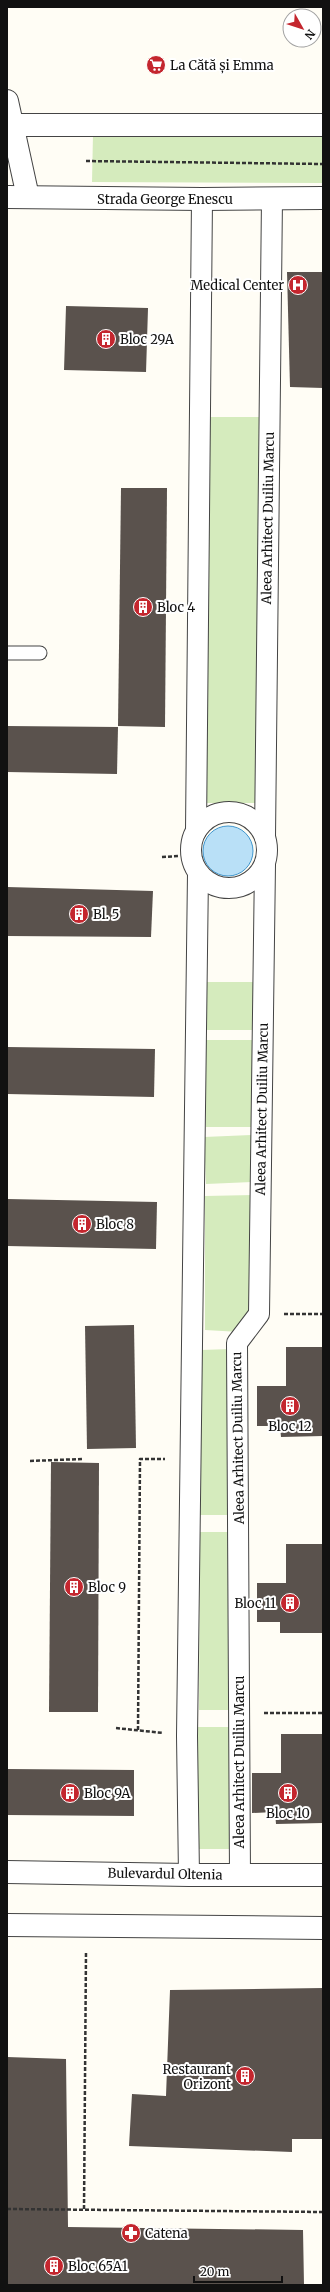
<svg xmlns="http://www.w3.org/2000/svg" width="330" height="2292" viewBox="0 0 330 2292" font-family="Merriweather,serif">
<style>
.green{fill:#d5ebbd}
.water{fill:#b9e0f7;stroke:#3f96cf}
.building{fill:#5a524d}
.lines{fill:none;stroke-linecap:round;stroke-linejoin:round}
.service-casing{stroke:#444;stroke-width:15}
.pedestrian-casing{stroke:#444;stroke-width:22}
.minor-casing{stroke:#444;stroke-width:24}
.tertiary-casing{stroke:#444;stroke-width:24}
.path{stroke:#333;stroke-width:2.5;stroke-dasharray:4 2;stroke-linecap:butt}
.service{stroke:#fff;stroke-width:13}
.pedestrian{stroke:#fff;stroke-width:20}
.minor{stroke:#fff;stroke-width:22}
.tertiary{stroke:#fff;stroke-width:22}
.labels{text-anchor:middle;dominant-baseline:central;stroke-width:4;stroke-linejoin:round;paint-order:stroke}
.poi-label{font-size:13px;fill:#111;stroke:#fff;text-anchor:start}
.street-label{font-size:13px;fill:#111;stroke:#fff}
</style>
<rect width="100%" height="100%" fill="#fffdf5"/>
<!-- green -->
<g class="green">
<path d="M93 134 323 135V183L92 182Z"/>
<path d="M210 417H259L256 803H206Z"/>
<rect x="206" y="982" width="47" height="48"/>
<rect x="206" y="1040" width="47" height="87"/>
<path d="M251 1135 252 1182 206 1184 204 1137Z"/>
<path d="M253 1195V1313L240 1332 205 1330V1196Z"/>
<path d="M231 1349 230 1515H200L201 1350Z"/>
<path d="M200 1532H230L229 1710H199Z"/>
<path d="M197 1727H229L230 1849H198Z"/>
</g>
<!-- water -->
<circle class="water" cx="228" cy="851" r="25"/>
<!-- building -->
<g class="building">
<path d="M287 272H323V388L290 387Z"/>
<path d="M66 306 148 308 146 372 64 370Z"/>
<path d="M121 488H167L165 727 118 726Z"/>
<path d="M7 726 118 727 117 774 7 772Z"/>
<path d="M7 887 153 891 151 937 7 936Z"/>
<path d="M7 1047 155 1049 154 1097 7 1094Z"/>
<path d="M7 1199 157 1202 156 1249 7 1246Z"/>
<path d="M134 1325 136 1448 87 1449 85 1326Z"/>
<path d="M286 1347H323V1436L281 1437 280 1426H257V1386H286Z"/>
<path d="M51 1462 99 1463 98 1712H49Z"/>
<path d="M286 1544H323V1633H280V1622H257V1583H286Z"/>
<path d="M281 1734H323V1823L276 1824 275 1812 252 1813V1773H281Z"/>
<path d="M7 1769 134 1770V1816L7 1815Z"/>
<path d="M323 1988V2139H292V2152L129 2146 132 2094 166 2096 170 1990Z"/>
<path d="M7 2057 66 2059 68 2227 303 2230 304 2285H7Z"/>
</g>
<g class="lines">
<defs>
<path id="service" d="M7 653H40"/>
<g id="pedestrian">
<circle cx="229" cy="850" r="38"/>
<path d="M196 831 202 199"/>
<path d="M265 837 272 198"/>
<path d="M189 1875 187 1736 198 873"/>
<path d="M240 1875 237 1343 259 1314 265 864"/>
</g>
<path id="minor" d="M7 101 28 197"/>
<g id="tertiary">
<path d="M7 125H323"/>
<path d="M7 197 202 199 323 198"/>
<path d="M7 1872 189 1875H323"/>
<path d="M7 1925 323 1928"/>
</g>
</defs>
<!-- service casing -->
<use href="#service" class="service-casing"/>
<!-- pedestrian casing -->
<use href="#pedestrian" class="pedestrian-casing"/>
<!-- minor casing -->
<use href="#minor" class="minor-casing"/>
<!-- tertiary casing -->
<use href="#tertiary" class="tertiary-casing"/>
<!-- path -->
<g class="path">
<path d="M86 161 323 164"/>
<path d="M162 857 179 856"/>
<path d="M284 1314H323"/>
<path d="M30 1461 82 1459"/>
<path d="M264 1713H323"/>
<path d="M116 1728 163 1733"/>
<path d="M138 1730 140 1459H165"/>
<path d="M7 2209 323 2212"/>
<path d="M84 2209 86 1951"/>
</g>
<!-- service -->
<use href="#service" class="service"/>
<!-- pedestrian -->
<use href="#pedestrian" class="pedestrian"/>
<!-- minor -->
<use href="#minor" class="minor"/>
<!-- tertiary -->
<use href="#tertiary" class="tertiary"/>
</g>
<!-- icons -->
<defs>
<symbol id="supermarket-disc" viewBox="-11 -11 22 22"><circle r="9.5" fill="#c4262e" stroke="#fff"/><path d="M-6-5.5h2.5l.6 2H6L4.5 2H-2.5L-4.4-4H-6ZM-1.5 3.2a1.3 1.3 0 1 0 .1 0ZM3 3.2a1.3 1.3 0 1 0 .1 0Z" fill="#fff"/></symbol>
<symbol id="hospital-disc" viewBox="-11 -11 22 22"><circle r="9.5" fill="#c4262e" stroke="#fff"/><path d="M-5-5h3v3.5h4V-5h3V5h-3V1.5h-4V5h-3Z" fill="#fff"/></symbol>
<symbol id="building-disc" viewBox="-11 -11 22 22"><circle r="9.5" fill="#c4262e" stroke="#fff"/><path d="M-4-6H4V6H1V3H-1V6H-4ZM-2.5-4.3h1.7v1.8h-1.7ZM.8-4.3h1.7v1.8H.8ZM-2.5-1h1.7V.8h-1.7ZM.8-1h1.7V.8H.8Z" fill="#fff"/></symbol>
<symbol id="pharmacy-disc" viewBox="-11 -11 22 22"><circle r="9.5" fill="#c4262e" stroke="#fff"/><path d="M-2-6h4v4h4v4h-4v4h-4v-4h-4v-4h4Z" fill="#fff"/></symbol>
</defs>
<g fill-rule="evenodd">
<use href="#supermarket-disc" x="145" y="54" width="22" height="22"/>
<use href="#hospital-disc" x="287" y="274" width="22" height="22"/>
<use href="#building-disc" x="95" y="328" width="22" height="22"/>
<use href="#building-disc" x="132" y="596" width="22" height="22"/>
<use href="#building-disc" x="68" y="903" width="22" height="22"/>
<use href="#building-disc" x="71" y="1213" width="22" height="22"/>
<use href="#building-disc" x="279" y="1395" width="22" height="22"/>
<use href="#building-disc" x="63" y="1576" width="22" height="22"/>
<use href="#building-disc" x="279" y="1592" width="22" height="22"/>
<use href="#building-disc" x="59" y="1782" width="22" height="22"/>
<use href="#building-disc" x="277" y="1782" width="22" height="22"/>
<use href="#building-disc" x="234" y="2065" width="22" height="22"/>
<use href="#pharmacy-disc" x="120" y="2222" width="22" height="22"/>
<use href="#building-disc" x="43" y="2255" width="22" height="22"/>
</g>
<g class="labels">
<!-- poi labels -->
<g class="poi-label">
<text x="170" y="65">La Cătă și Emma</text>
<text x="284" y="285" text-anchor="end">Medical Center</text>
<text x="120" y="339">Bloc 29A</text>
<text x="157" y="607">Bloc 4</text>
<text x="93" y="914">Bl. 5</text>
<text x="96" y="1224">Bloc 8</text>
<text x="290" y="1426" text-anchor="middle">Bloc 12</text>
<text x="88" y="1587">Bloc 9</text>
<text x="276" y="1603" text-anchor="end">Bloc 11</text>
<text x="84" y="1793">Bloc 9A</text>
<text x="288" y="1813" text-anchor="middle">Bloc 10</text>
<text x="231" y="2069" text-anchor="end">Restaurant<tspan x="231" dy="15">Orizont</tspan></text>
<text x="145" y="2233">Catena</text>
<text x="68" y="2266">Bloc 65A1</text>
</g>
<!-- street labels -->
<g class="street-label">
<text x="165" y="199">Strada George Enescu</text>
<text transform="translate(268 518) rotate(-89)">Aleea Arhitect Duiliu Marcu</text>
<text transform="translate(262 1109) rotate(-89)">Aleea Arhitect Duiliu Marcu</text>
<text transform="translate(238 1438) rotate(-91)">Aleea Arhitect Duiliu Marcu</text>
<text transform="translate(239 1762) rotate(-90)">Aleea Arhitect Duiliu Marcu</text>
<text transform="translate(165 1874) rotate(1)">Bulevardul Oltenia</text>
</g>
</g>
<!-- border -->
<rect width="330" height="2292" fill="none" stroke="#111111" stroke-width="16"/>
<!-- north arrow -->
<g transform="translate(302 28) rotate(129)"><circle r="19" fill="#ffffff" stroke="#a0a0a0"/>
<path d="M0-3L7 15L0 10L-7 15Z" fill="#c4262e"/>
<text y="-6" font-size="11" font-weight="bold" text-anchor="middle" fill="#111111">N</text>
</g>
<!-- scale -->
<path d="M194 2276v6h88v-6" fill="none" stroke="#111111" stroke-width="2"/>
<text x="200" y="2276" font-size="12" fill="#111111" stroke="#ffffff" stroke-width="3" paint-order="stroke">20 m</text>
</svg>
